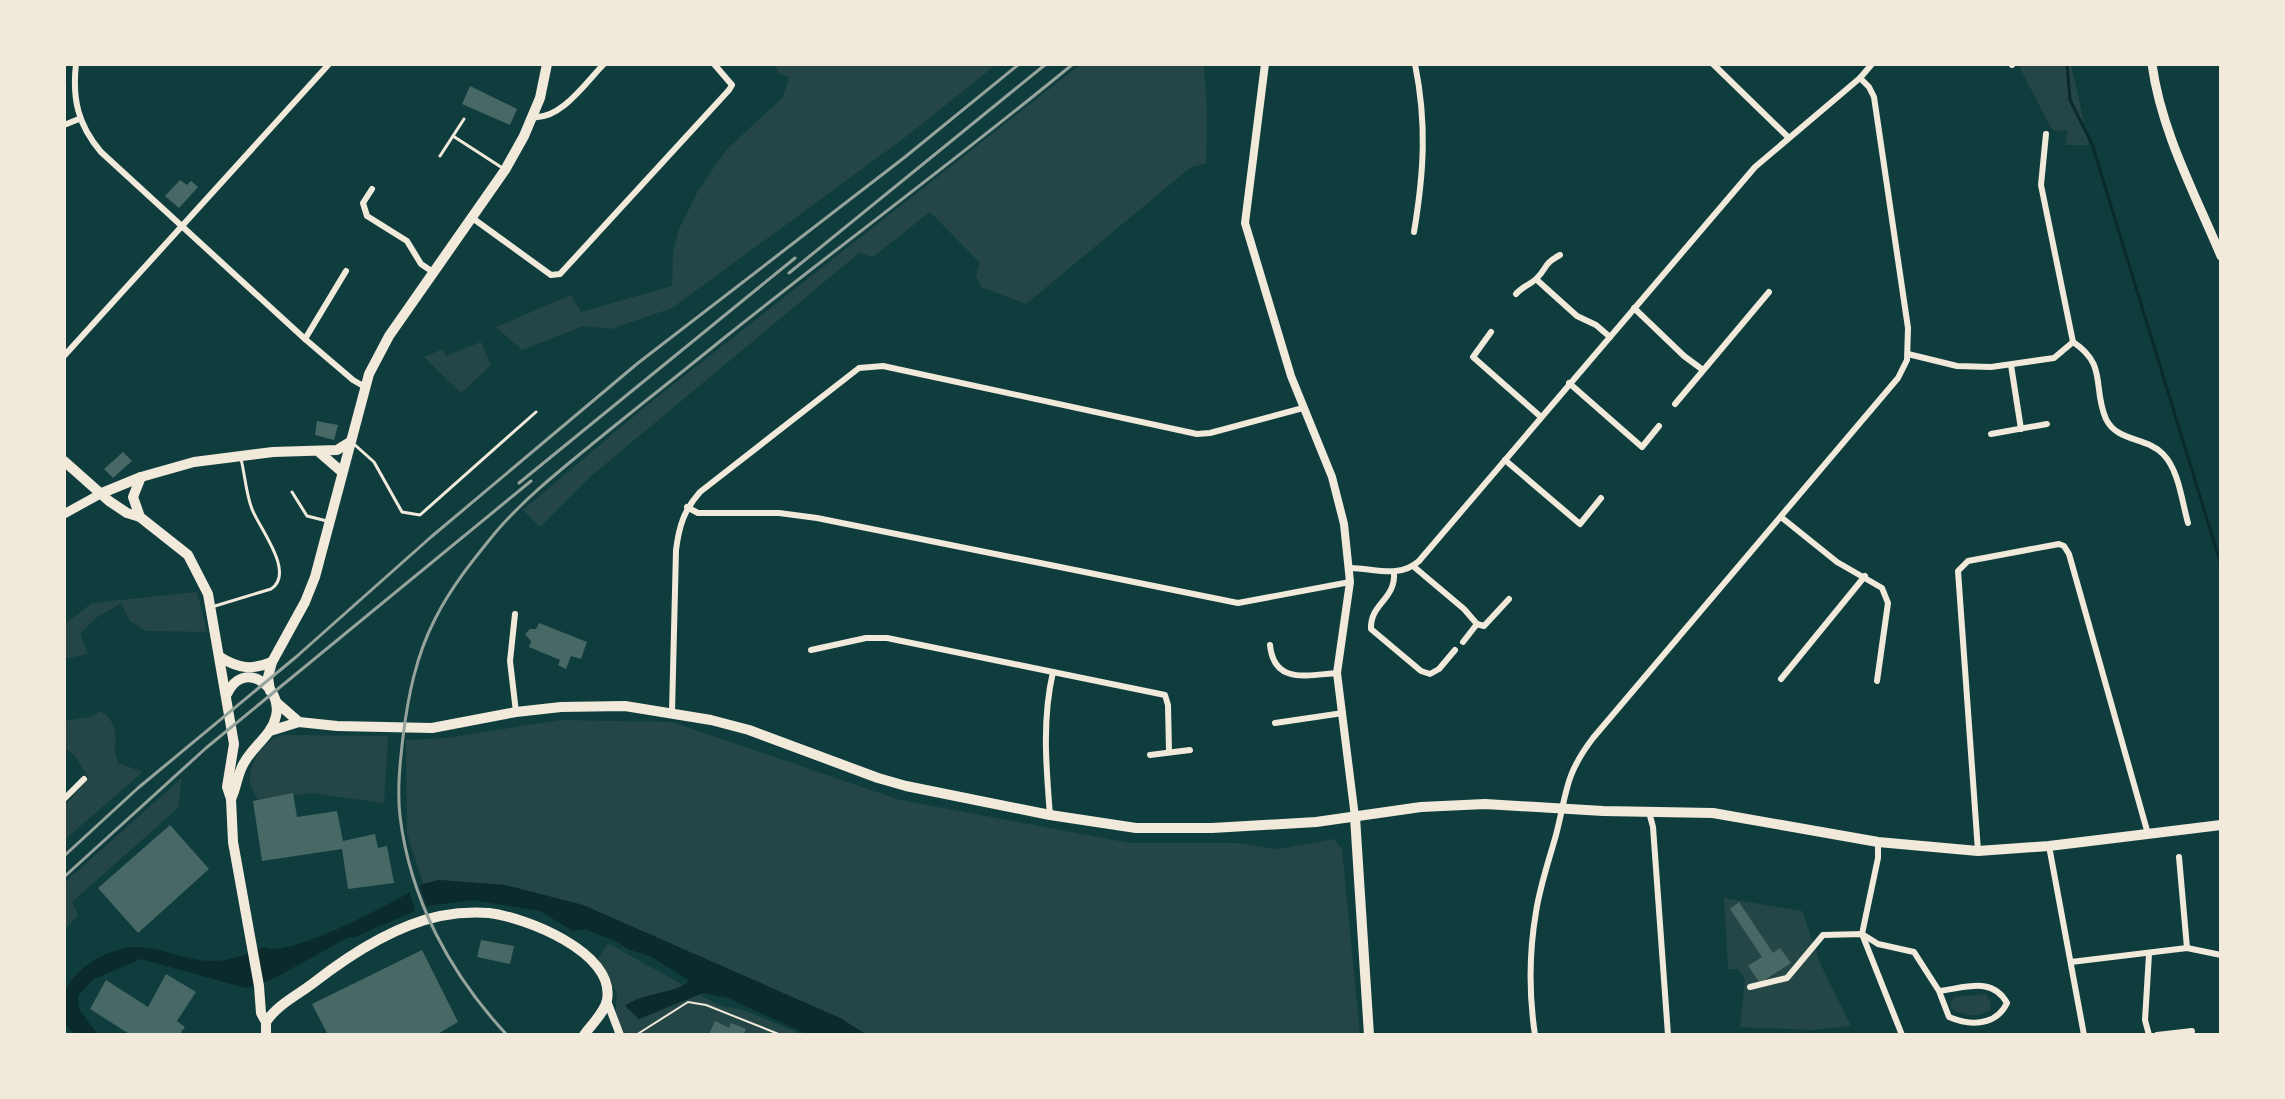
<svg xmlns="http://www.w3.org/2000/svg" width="2285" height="1099" viewBox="0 0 2285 1099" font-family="'DM Sans',sans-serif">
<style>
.green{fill:#244646}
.water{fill:#0a2a2b}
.pier{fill:#0f3d3e}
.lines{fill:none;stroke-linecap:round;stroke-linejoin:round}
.stream{stroke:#0a2a2b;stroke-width:3}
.building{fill:#486865}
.path{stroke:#f1e9da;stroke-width:2}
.service{stroke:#f1e9da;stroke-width:3}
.minor{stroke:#f1e9da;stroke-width:6}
.tertiary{stroke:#f1e9da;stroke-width:8}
.secondary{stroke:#f1e9da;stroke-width:9}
.primary{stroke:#f1e9da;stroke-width:10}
.rail{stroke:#97a49c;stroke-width:3}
</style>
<rect width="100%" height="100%" fill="#0f3d3e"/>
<!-- green -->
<g class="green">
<path d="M775 64H997L907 136 672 308 611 329 583 326 522 350 496 327 571 295 581 312 672 286 673 252 679 229 698 191 726 150 783 97 789 77 779 74Z"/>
<path d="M1081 64H1204L1207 113 1206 164 1191 167 1026 304 981 287 976 276 980 263 930 212 873 257 859 253 591 476 540 527 523 510 646 406Z"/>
<path d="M2018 64H2071L2089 145H2066L2067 130 2056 131 2051 128Z"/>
<path d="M481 342 491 365 461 393 424 357 443 349 446 356Z"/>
<path d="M197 592 207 632 146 631 130 621 121 603 97 617 80 634 88 654 64 659V625L92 603Z"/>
<path d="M101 711C126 730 109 743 118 763L143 772 64 840V807L88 777 75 756 64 747V721L89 717Z"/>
<path d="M560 720 672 722 900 800 1130 843H1236L1278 849 1334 839 1342 849 1360 1035H867L840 1018 583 905 505 885 439 880 423 884 407 833 406 740 446 738Z"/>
<path d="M282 735 388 736 384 803 310 793 258 800C256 795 251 788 250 782 248 763 264 740 282 735Z"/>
<path d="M182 778 178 808 72 902 78 915 64 931V883Z"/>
<path d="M1724 898 1802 911 1820 963 1851 1026 1812 1030 1740 1027 1745 980 1738 969H1728Z"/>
<path d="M608 943 718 1005 746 1011 803 1035H628L615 1018 617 993 597 961Z"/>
<path d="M1986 994 1991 1004 1990 1010C1976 1018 1966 1016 1953 1010L1950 1004 1954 997Z"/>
</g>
<!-- water -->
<path class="water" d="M439 880 505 885 583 905 840 1018 867 1035H808L728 998 703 993 639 1019 625 1006C643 992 669 995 687 983L688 980 650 956 630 950 615 941 585 929 573 931 540 911 473 900 426 906 355 937H349L271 980 246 988 141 959 94 979 78 996 79 1009 98 1035H75C72 1031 66 1025 64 1020 51 980 104 946 138 947 164 948 186 961 212 961 231 961 247 954 265 947 287 960 401 899 423 884Z"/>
<!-- pier -->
<path class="pier" d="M418 882 428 910 416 914 408 887Z"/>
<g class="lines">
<!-- stream -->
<path class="stream" d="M2067 64 2070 100 2092 144 2221 565"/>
</g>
<!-- building -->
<g class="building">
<path d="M470 86 517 109 510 125 462 104Z"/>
<path d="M180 180 187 185 191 181 198 187 179 208 165 196Z"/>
<path d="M317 421 338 425 334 440 315 435Z"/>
<path d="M123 452 132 461 113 478 104 469Z"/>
<path d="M539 623 587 642 581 659 571 656 566 669 558 665 560 660 529 647 531 641 525 634 530 629H536Z"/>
<path d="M293 793 297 817 337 811 343 841 375 834 378 848 387 846 394 883 348 889 342 849 262 861 253 801Z"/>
<path d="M170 825 209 869 138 933 98 888Z"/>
<path d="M1739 902 1773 953 1780 948 1791 963 1760 983 1748 966 1762 957 1730 909Z"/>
<path d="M481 940 514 946 510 964 477 957Z"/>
<path d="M422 950 458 1022 436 1035H328L312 1004Z"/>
<path d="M166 974 196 992 177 1021 185 1027 179 1035H131L90 1009 106 980 148 1007Z"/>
<path d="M715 1021 729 1028 731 1023 746 1029 743 1035H711L709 1034Z"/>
</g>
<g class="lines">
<!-- path -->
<path class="path" d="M636 1035 688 1002 706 1005 781 1035"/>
<!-- service -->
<g class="service">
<path d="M453 136 504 169"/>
<path d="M440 156 464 119"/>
<path d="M355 445 374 462 402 512 420 515 536 412"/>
<path d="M292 492 307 516 327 521"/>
<path d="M215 606 271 589C296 573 259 528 252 509 246 494 245 475 241 459"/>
</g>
<!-- minor -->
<g class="minor">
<path d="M76 64C72 99 78 125 101 152L305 339 353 380 365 387"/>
<path d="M1713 64 1788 137"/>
<path d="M2012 64V65"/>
<path d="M533 117C561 120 586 82 604 64"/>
<path d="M64 125 79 119"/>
<path d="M2046 134 2041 185 2073 342"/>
<path d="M372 189 363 203 367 216 407 241 421 264 433 272"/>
<path d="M471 217 551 275 560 274 729 90 732 85 714 64"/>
<path d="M1414 232C1424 172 1427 123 1415 64"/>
<path d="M1537 280 1577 316 1596 325 1610 337"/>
<path d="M1516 294C1523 286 1533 283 1537 278 1548 267 1543 264 1560 255"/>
<path d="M1634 308 1684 356 1703 370"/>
<path d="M1491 332 1473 357 1541 417"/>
<path d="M305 339 346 271"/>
<path d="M2073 342C2108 365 2092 387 2106 419 2117 442 2147 437 2163 454 2179 470 2182 502 2188 523"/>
<path d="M1908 354 1957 366 1991 367 2054 358 2073 342"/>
<path d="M64 356 329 64"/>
<path d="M2011 365 2021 429"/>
<path d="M1569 383 1642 447 1659 426"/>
<path d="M1675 404 1769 292"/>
<path d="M1991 434 2047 424"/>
<path d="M1505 460 1580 524 1601 498"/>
<path d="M687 507 698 513H779L817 518 1238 603 1350 582"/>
<path d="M1781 517 1837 562 1882 588 1888 603 1877 681"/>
<path d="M1413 566 1464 609 1477 624"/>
<path d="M1350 568C1374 568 1399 579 1419 561L1755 167 1860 78 1872 64"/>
<path d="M1394 572C1396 600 1370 603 1371 629L1421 671 1430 674 1439 669 1455 650"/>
<path d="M515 614 510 661 516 712"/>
<path d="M1463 642 1477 624 1484 626 1509 599"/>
<path d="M1270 645C1274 685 1308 675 1337 673"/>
<path d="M811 650 866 638H887L1053 672"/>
<path d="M1781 679 1865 576"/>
<path d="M672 712 676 550C679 526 684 510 700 492L859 368 883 366 1197 434 1210 433 1303 408"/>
<path d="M1275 723 1343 713"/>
<path d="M1150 755 1190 750"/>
<path d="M64 799 84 779"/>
<path d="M1649 812 1653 827 1668 1035"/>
<path d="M1050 815C1046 766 1042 719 1053 672L1165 695 1168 705 1169 751"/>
<path d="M1878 842V858L1862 934 1902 1035"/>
<path d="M2049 846 2084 1035"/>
<path d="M1978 851 1958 571 1968 561 2059 544 2064 546 2069 554 2148 834"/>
<path d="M2179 857 2187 948"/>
<path d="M2149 954 2145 1020 2149 1035"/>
<path d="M2071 962 2187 948 2221 955"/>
<path d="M1750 987 1787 978 1823 935 1862 934 1878 944 1914 952 1939 991 1949 1017C1970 1026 1996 1026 2007 1003 1992 976 1965 988 1939 991"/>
<path d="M1535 1035C1529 995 1529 953 1536 912 1540 886 1549 860 1556 835 1567 793 1564 776 1593 738L1898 378 1907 360 1908 328 1874 97 1869 87 1860 78"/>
<path d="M2157 1035 2192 1031"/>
</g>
<!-- tertiary -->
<g class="tertiary">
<path d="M1265 64 1245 223 1291 376 1332 477 1344 524 1350 582 1337 673 1355 817"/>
<path d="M607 1001 620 1035"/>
</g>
<!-- secondary -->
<g class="secondary">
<path d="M2152 64C2161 131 2195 194 2221 256"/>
<path d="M64 514 102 493"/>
</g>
<!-- primary -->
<g class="primary">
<path d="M319 452 342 472"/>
<path d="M64 461 109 501 127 513 140 517 188 555 208 594 234 744 227 787 231 799 233 842 259 986 261 1013 266 1022V1035"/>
<path d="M102 493 141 477 194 462 273 452 337 450 350 442"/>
<path d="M140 517 133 497 141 477"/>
<path d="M220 657C239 669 252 670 272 662"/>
<path d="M270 691 268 677 272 662 305 602 315 577 369 374 389 336 505 170 524 136 540 98 547 64"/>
<path d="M227 694C243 658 283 687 276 716 272 735 253 746 244 763 237 774 237 787 231 799"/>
<path d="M276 702 299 722"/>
<path d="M270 731 299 722 337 726 432 728 516 712 561 707 625 706 711 720 749 730 878 778 906 786 1050 815 1136 828H1212L1316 822 1421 807 1485 804 1603 811 1713 813 1878 842 1978 851 2049 846 2221 825"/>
<path d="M1355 817 1369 1035"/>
<path d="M266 1022C277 1005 296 996 312 984 349 955 393 926 440 916 456 913 473 912 489 913 524 917 616 952 607 1000 605 1012 591 1025 584 1035"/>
</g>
<!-- rail -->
<g class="rail">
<path d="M789 273 1046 64"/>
<path d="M519 483 795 258"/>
<path d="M64 856 138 788 296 657 431 537 638 363 905 157 1019 64"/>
<path d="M64 877 206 748 531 481"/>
<path d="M507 1035C450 974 410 899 400 816 397 790 400 763 403 737 408 696 416 656 435 619 451 587 473 560 495 533 523 500 558 472 591 445 635 409 680 374 724 338 839 246 959 158 1073 64"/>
</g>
</g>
<!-- border -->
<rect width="2285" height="1099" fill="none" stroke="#f1e9da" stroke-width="132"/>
</svg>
